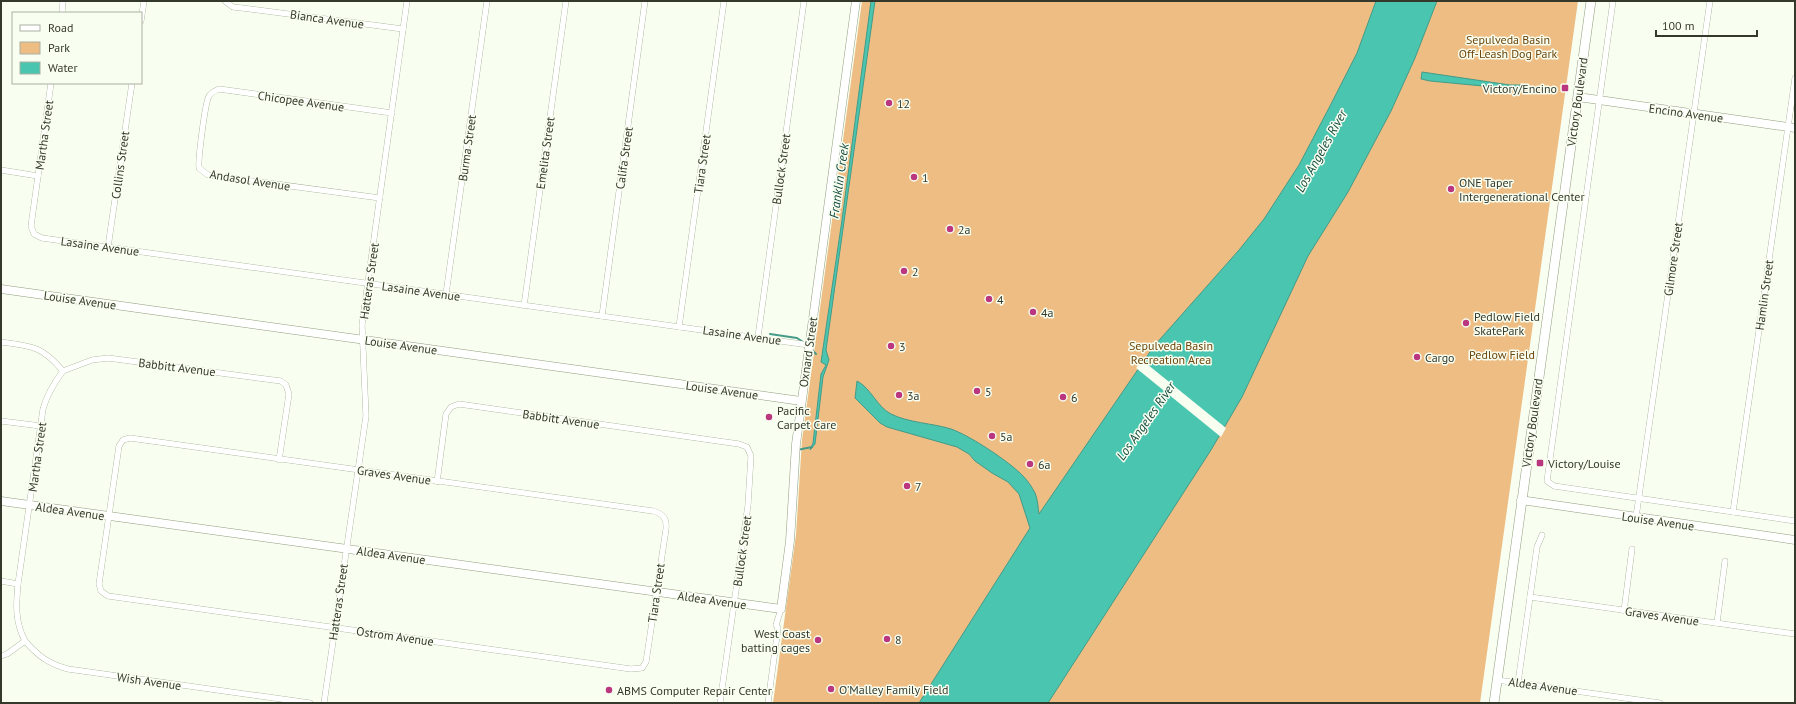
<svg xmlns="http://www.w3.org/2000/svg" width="1796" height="704" viewBox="0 0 1796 704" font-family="'PT Sans',sans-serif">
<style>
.green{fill:#edbd83}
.water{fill:#4ac5b0;stroke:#439b88}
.pier{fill:#f8fef0}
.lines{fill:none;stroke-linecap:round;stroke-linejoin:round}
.stream{stroke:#439b88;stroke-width:2}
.street-casing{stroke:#919e7e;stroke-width:6}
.secondary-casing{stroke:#919e7e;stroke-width:9}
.primary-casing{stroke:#919e7e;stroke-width:10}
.street{stroke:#fff;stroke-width:5.5}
.secondary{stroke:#fff;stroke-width:8}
.primary{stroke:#fff;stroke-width:9}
.poi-dot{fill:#ba377f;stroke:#f8fef0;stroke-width:1.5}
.labels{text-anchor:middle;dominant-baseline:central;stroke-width:3;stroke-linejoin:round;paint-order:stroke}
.street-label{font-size:12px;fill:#34392c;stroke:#f8fef0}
.park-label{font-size:12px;fill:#6c460c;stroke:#f8fef0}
.poi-label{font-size:12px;fill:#34392c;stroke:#f8fef0;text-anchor:start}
.water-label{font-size:13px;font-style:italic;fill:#144940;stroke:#f8fef0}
</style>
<rect width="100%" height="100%" fill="#f8fef0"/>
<!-- green -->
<path class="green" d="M862 1H1578L1480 703H773L796 535 802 440Z"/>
<!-- water -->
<g class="water">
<path d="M871 1H875L826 350 829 360 823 377 815 444 810 450 813 443 821 374 826 365 821 362 842 220Z"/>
<path d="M1376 1H1437L1415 58 1391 111 1348 192 1308 256 1242 397 1211 450 1048 703H919L1030 528 1019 494 1008 482 992 473 975 461 969 454 957 447 887 427 880 423 855 398 857 381C871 388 877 407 891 414 909 423 932 423 951 429 969 435 1010 462 1023 476 1028 481 1032 487 1035 493 1038 500 1038 508 1039 514L1154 346 1239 250 1264 219 1299 165 1330 106 1357 53Z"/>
<path d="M1422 72 1510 85H1526L1525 90 1430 81 1421 79Z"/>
</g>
<!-- pier -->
<path class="pier" d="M1142 360 1226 428 1221 437 1136 368Z"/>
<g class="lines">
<!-- stream -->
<g class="stream">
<path d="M1525 88H1531"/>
<path d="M770 334 797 338 803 342"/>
<path d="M811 349 816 354"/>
<path d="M797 450 812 447"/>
</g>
<defs>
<g id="street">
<path d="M225 1 233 7 242 8 403 29"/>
<path d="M1613 1 1547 481 1554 486 1795 521"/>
<path d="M62 13 63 1"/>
<path d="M141 21 144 1"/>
<path d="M51 83 31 226 34 234 42 238 809 345"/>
<path d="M1 170 38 176"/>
<path d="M380 198 208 175 199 168C198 159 205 103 209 96 211 92 215 91 219 89L392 113"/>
<path d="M108 247 132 83"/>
<path d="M446 294 487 1"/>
<path d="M524 306 566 1"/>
<path d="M602 316 645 1"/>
<path d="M679 327 724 1"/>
<path d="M758 337 804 1"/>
<path d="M1 342C32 346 42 346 63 371L92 360 108 358 281 381 286 385 289 394 279 460"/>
<path d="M1 421 41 426"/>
<path d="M130 438 653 511C663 514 667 518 666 529L646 662 642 668 631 669 108 596 101 591 99 584 119 446 123 440Z"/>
<path d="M437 482 446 414 451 407 459 404 739 444 747 447 751 456 748 505 720 703"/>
<path d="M1733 512 1795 78"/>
<path d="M1636 517 1710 1"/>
<path d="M1 581 18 584"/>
<path d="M1530 597 1795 634"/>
<path d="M1624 611 1632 549"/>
<path d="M1717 623 1725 561"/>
<path d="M25 641C15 622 16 605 18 584L43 409C47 394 54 383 63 371"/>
<path d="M1 656 7 654 25 641C38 656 49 664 68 669L310 703"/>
<path d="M1497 680 1660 703"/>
<path d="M1518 683 1537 547 1542 535"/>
<path d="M324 703 366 416 362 325 407 1"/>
<path d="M768 703 778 628 776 625 781 609"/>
</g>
<g id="secondary">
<path d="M1578 97 1795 128"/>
<path d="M1 289 801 401"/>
<path d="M1521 500 1795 540"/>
<path d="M1 501 781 609 790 541 796 444 856 1"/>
</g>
<path id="primary" d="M1494 703 1591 1"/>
</defs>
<!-- street casing -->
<use href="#street" class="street-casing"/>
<!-- secondary casing -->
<use href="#secondary" class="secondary-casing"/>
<!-- primary casing -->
<use href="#primary" class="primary-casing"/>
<!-- street -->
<use href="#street" class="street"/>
<!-- secondary -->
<use href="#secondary" class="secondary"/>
<!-- primary -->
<use href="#primary" class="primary"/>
</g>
<!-- markers -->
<g class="poi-dot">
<rect x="1561" y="84" width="8" height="8" rx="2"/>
<circle cx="889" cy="103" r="4"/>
<circle cx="914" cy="177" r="4"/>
<circle cx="1451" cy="189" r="4"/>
<circle cx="950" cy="229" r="4"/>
<circle cx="904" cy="271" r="4"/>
<circle cx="989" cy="299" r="4"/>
<circle cx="1033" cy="312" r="4"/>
<circle cx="1466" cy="323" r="4"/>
<circle cx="891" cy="346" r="4"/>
<circle cx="1417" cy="357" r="4"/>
<circle cx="977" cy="391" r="4"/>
<circle cx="899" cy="395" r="4"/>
<circle cx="1063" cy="397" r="4"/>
<circle cx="769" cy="417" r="4"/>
<circle cx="992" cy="436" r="4"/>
<rect x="1536" y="459" width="8" height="8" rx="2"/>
<circle cx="1030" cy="464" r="4"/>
<circle cx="907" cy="486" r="4"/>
<circle cx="887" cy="639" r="4"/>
<circle cx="818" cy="640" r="4"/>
<circle cx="831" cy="689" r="4"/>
<circle cx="609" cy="690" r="4"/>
</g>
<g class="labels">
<!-- street labels -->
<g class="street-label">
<text transform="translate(327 19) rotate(8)">Bianca Avenue</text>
<text transform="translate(301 101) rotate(8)">Chicopee Avenue</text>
<text transform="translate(1577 102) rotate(-82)">Victory Boulevard</text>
<text transform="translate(1686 113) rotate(8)">Encino Avenue</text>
<text transform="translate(44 135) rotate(-82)">Martha Street</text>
<text transform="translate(467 148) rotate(-82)">Burma Street</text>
<text transform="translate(545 153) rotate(-82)">Emelita Street</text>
<text transform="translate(624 158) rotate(-82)">Califa Street</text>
<text transform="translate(702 164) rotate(-82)">Tiara Street</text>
<text transform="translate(120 165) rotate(-82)">Collins Street</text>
<text transform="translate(781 169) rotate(-82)">Bullock Street</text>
<text transform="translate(250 180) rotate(9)">Andasol Avenue</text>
<text transform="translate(100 246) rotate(8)">Lasaine Avenue</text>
<text transform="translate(1673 259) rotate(-82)">Gilmore Street</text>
<text transform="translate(369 281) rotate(-82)">Hatteras Street</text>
<text transform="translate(421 291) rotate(8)">Lasaine Avenue</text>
<text transform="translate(1764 295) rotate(-82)">Hamlin Street</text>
<text transform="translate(80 300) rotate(8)">Louise Avenue</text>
<text transform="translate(742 335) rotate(8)">Lasaine Avenue</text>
<text transform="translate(401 345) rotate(8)">Louise Avenue</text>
<text transform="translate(808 352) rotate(-82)">Oxnard Street</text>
<text transform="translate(177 367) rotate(7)">Babbitt Avenue</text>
<text transform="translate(722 390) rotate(8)">Louise Avenue</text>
<text transform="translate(561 419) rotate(8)">Babbitt Avenue</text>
<text transform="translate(1532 423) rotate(-82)">Victory Boulevard</text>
<text transform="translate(37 457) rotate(-82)">Martha Street</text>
<text transform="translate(394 475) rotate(8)">Graves Avenue</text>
<text transform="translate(70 511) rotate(8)">Aldea Avenue</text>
<text transform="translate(1658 521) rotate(8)">Louise Avenue</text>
<text transform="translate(742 551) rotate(-82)">Bullock Street</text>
<text transform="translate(391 555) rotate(8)">Aldea Avenue</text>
<text transform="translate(656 593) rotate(-82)">Tiara Street</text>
<text transform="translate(712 600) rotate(8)">Aldea Avenue</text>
<text transform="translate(338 602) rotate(-82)">Hatteras Street</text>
<text transform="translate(1662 616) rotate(8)">Graves Avenue</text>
<text transform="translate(395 636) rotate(8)">Ostrom Avenue</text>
<text transform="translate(149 681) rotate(8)">Wish Avenue</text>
<text transform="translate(1543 686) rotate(8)">Aldea Avenue</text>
</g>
<!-- park labels -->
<g class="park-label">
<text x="1508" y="39">Sepulveda Basin<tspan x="1508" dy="14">Off-Leash Dog Park</tspan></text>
<text x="1171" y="345">Sepulveda Basin<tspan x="1171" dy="14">Recreation Area</tspan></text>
<text x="1502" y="354">Pedlow Field</text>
</g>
<!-- poi labels -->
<g class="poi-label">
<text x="1557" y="88" text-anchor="end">Victory/Encino</text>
<text x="897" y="103">12</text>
<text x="922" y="177">1</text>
<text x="1459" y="182">ONE Taper<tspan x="1459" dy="14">Intergenerational Center</tspan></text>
<text x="958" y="229">2a</text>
<text x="912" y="271">2</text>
<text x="997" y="299">4</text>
<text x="1041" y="312">4a</text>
<text x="1474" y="316">Pedlow Field<tspan x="1474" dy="14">SkatePark</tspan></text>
<text x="899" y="346">3</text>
<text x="1425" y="357">Cargo</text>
<text x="985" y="391">5</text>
<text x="907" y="395">3a</text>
<text x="1071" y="397">6</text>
<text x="777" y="410">Pacific<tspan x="777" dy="14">Carpet Care</tspan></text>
<text x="1000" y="436">5a</text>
<text x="1548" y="463">Victory/Louise</text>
<text x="1038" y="464">6a</text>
<text x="915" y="486">7</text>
<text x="810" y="633" text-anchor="end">West Coast<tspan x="810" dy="14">batting cages</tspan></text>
<text x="895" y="639">8</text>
<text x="839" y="689">O'Malley Family Field</text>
<text x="617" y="690">ABMS Computer Repair Center</text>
</g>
<!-- water labels -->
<g class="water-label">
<text transform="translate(1321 151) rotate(-61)">Los Angeles River</text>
<text transform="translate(839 181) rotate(-82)">Franklin Creek</text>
<text transform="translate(1146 421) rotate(-55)">Los Angeles River</text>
</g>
</g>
<!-- border -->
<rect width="1796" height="704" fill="none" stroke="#34392c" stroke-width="4"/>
<!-- legend -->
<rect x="12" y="12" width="130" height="72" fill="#f8fef0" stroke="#aaafa2"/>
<rect x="20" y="25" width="20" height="6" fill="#ffffff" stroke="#aaafa2"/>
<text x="48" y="32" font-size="12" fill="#34392c">Road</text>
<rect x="20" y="42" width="20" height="12" fill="#edbd83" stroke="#aaafa2"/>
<text x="48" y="52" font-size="12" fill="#34392c">Park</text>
<rect x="20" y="62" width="20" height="12" fill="#4ac5b0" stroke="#aaafa2"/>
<text x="48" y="72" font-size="12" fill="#34392c">Water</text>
<!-- scale -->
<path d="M1656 30v6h101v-6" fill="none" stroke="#34392c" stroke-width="2"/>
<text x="1662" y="30" font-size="12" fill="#34392c" stroke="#f8fef0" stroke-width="3" paint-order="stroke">100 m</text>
</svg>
